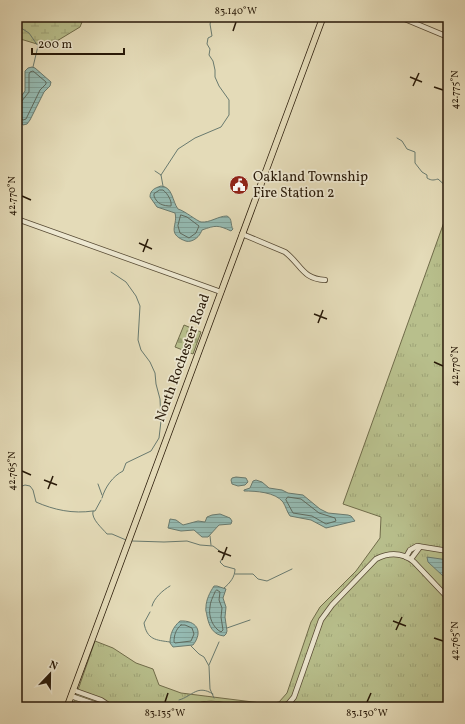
<svg xmlns="http://www.w3.org/2000/svg" width="465" height="724" viewBox="0 0 465 724" font-family="Vollkorn,serif">
<style>
.grass{fill:url(#grass-tufts);stroke:#706c4a}
.wetland{fill:url(#wetland-marsh);stroke:#706c4a}
.cemetery{fill:url(#cemetery-stones);stroke:#706c4a}
.water{fill:url(#water-rules);stroke:#697a6f}
.lines{fill:none;stroke-linecap:round;stroke-linejoin:round}
.shore{stroke:#5e6a5e;stroke-width:1}
.stream{stroke:#697a6f;stroke-width:1}
.minor-casing{stroke:#574a34;stroke-width:6}
.major-casing{stroke:#281908;stroke-width:7}
.minor{stroke:#ede8d1;stroke-width:4.5}
.major{stroke:#e4dbb8;stroke-width:5.5}
.ticks{fill:none;stroke:#281908;stroke-width:1.5}
.labels{text-anchor:middle;dominant-baseline:central;stroke-width:3.5;stroke-linejoin:round;paint-order:stroke}
.poi-label{font-size:14px;fill:#281908;stroke:#ede8d1;text-anchor:start}
.street-label{font-size:14px;fill:#281908;stroke:#ede8d1}
.neatline{fill:none;stroke:#281908;stroke-width:1.5}
.ticks-label{font-size:10px;text-anchor:middle;fill:#281908}
</style>
<defs>
<pattern id="grass-tufts" width="24" height="20" patternUnits="userSpaceOnUse"><rect width="24" height="20" fill="#b8bf8c"/><path d="M3 7l-1-3M5 7V3M7 7l1-3M15 17l-1-3M17 17v-4M19 17l1-3" fill="none" stroke="#9ea477"/></pattern>
<pattern id="wetland-marsh" width="20" height="14" patternUnits="userSpaceOnUse"><rect width="20" height="14" fill="#b8bf8c"/><path d="M1 5h8M5 5V1M11 12h8M15 12V8" fill="none" stroke="#9ea477"/></pattern>
<pattern id="cemetery-stones" width="16" height="16" patternUnits="userSpaceOnUse"><rect width="16" height="16" fill="#b8bf8c"/><path d="M2 7V4a2 2 0 0 1 4 0v3zM10 15v-3a2 2 0 0 1 4 0v3z" fill="#9ea477"/></pattern>
<pattern id="water-rules" width="6" height="5" patternUnits="userSpaceOnUse"><rect width="6" height="5" fill="#95bbb3"/><path d="M0 2.5h6" fill="none" stroke="#80a098"/></pattern>
</defs>
<rect width="100%" height="100%" fill="#e4dbb8"/>
<filter id="stains"><feTurbulence type="fractalNoise" baseFrequency=".005" numOctaves="4"/><feColorMatrix values="0 0 0 0 .2 0 0 0 0 .09 0 0 0 0 .02 0 0 0 .5 -.17"/></filter>
<radialGradient id="worn" r=".72"><stop offset=".6" stop-color="#630" stop-opacity="0"/><stop offset="1" stop-color="#630" stop-opacity=".3"/></radialGradient>
<!-- grass -->
<path class="grass" d="M448 211V707H72L95 641 113 648 136 663 153 669 159 685 181 693 269 704 279 702 287 693 311 622 320 607 356 571 380 538 381 517 343 504Z"/>
<!-- wetland -->
<path class="wetland" d="M17 17H84L80 27 47 47 17 38Z"/>
<!-- cemetery -->
<path class="cemetery" d="M184 325 201 332 193 354 175 347Z"/>
<!-- water -->
<g class="water">
<path d="M32 67 35 68 51 82 50 86 44 92 30 120 27 124 23 125 17 117V102L25 91V71L28 68Z"/>
<path d="M161 186C173 187 172 201 178 209 185 211 197 221 201 222 210 223 218 216 227 216 233 219 230 225 233 229L231 231C218 225 216 225 202 230 200 235 197 239 191 241 187 242 185 241 181 239 168 232 178 224 175 213L157 207 150 197C150 190 155 188 161 186Z"/>
<path d="M236 477 246 478 248 482 245 485 238 486 232 484 231 480 232 478Z"/>
<path d="M256 480 262 482 269 488 282 490 288 493 303 495 320 509 328 513 348 515 351 516 355 521 326 528 311 520 290 516C287 512 286 507 283 502 275 492 256 491 244 491V490L250 488 253 481Z"/>
<path d="M220 514 230 518 232 521 231 524 219 525 208 537H202L194 530 181 531 168 528 170 519 176 520 183 525 198 521 205 522 207 517 212 515Z"/>
<path d="M427 557 448 560V574L446 576H443L428 562Z"/>
<path d="M214 586H217L226 589 223 598 226 607 225 617 227 631 226 634 224 636C213 635 209 626 207 616 207 613 205 611 206 607 206 600 210 592 214 586Z"/>
<path d="M180 621C196 620 204 631 193 645L173 647 170 643C170 634 173 627 180 621Z"/>
</g>
<g class="lines">
<!-- shore -->
<g class="shore">
<path d="M17 103 21 102 29 92V74L30 72 33 71 46 82V84L40 90 26 119 23 120 20 117 17 116"/>
<path d="M160 190H163C168 194 172 201 171 206 163 206 157 204 154 196V194Z"/>
<path d="M181 215 187 217 199 226 196 233 189 238 180 233 178 226Z"/>
<path d="M288 497 301 499 319 513 335 518 336 521 326 524 312 516 293 513 286 500Z"/>
<path d="M217 590 220 592 219 600 222 608 221 617 223 630 221 632C213 628 208 616 210 607 210 602 213 597 215 592Z"/>
<path d="M181 625H185L192 628 194 634 191 641 175 643 174 642C174 635 176 629 181 625Z"/>
</g>
<!-- stream -->
<g class="stream">
<path d="M20 17 21 28 29 33 38 46 33 67"/>
<path d="M397 138 402 141 407 149 415 152V163L422 172 427 175V178C432 181 434 180 438 179L448 188"/>
<path d="M155 171 161 175 163 186"/>
<path d="M161 175 178 149 195 138 221 127 229 115V100L219 86 215 77V70L213 61 209 55 210 49 207 44 208 38 212 36 210 24 212 17"/>
<path d="M98 484 102 495"/>
<path d="M17 488 25 485 30 486 33 490 36 502C54 510 73 514 93 511"/>
<path d="M102 498C105 487 113 476 123 471L126 463 151 451 159 438 161 421 160 399 156 384 155 373 150 362 141 350 138 340 140 306 136 296 126 282 111 272"/>
<path d="M101 500 95 511H93C91 519 102 528 107 534H112L126 540"/>
<path d="M210 536 211 545"/>
<path d="M132 541 164 542 187 541 200 545 213 546 225 555 220 562 224 566 235 569C235 577 230 583 224 588"/>
<path d="M235 574H253L258 579 267 581 292 569"/>
<path d="M152 606C154 598 163 590 170 586"/>
<path d="M150 612 144 623C147 640 156 640 170 642"/>
<path d="M227 628 250 620"/>
<path d="M191 646 199 654 204 657 209 666 210 689 214 698"/>
<path d="M209 665 219 642"/>
<path d="M179 700C193 696 197 684 213 694"/>
</g>
<defs>
<g id="minor">
<path d="M400 17 448 37"/>
<path d="M17 219 221 292"/>
<path d="M242 234 285 252C301 264 302 279 325 280"/>
<path d="M406 557 410 550 417 546 448 551"/>
<path d="M411 559 420 547"/>
<path d="M73 690 101 700 110 706"/>
<path d="M71 696 100 706 112 707"/>
<path d="M195 707C208 701 222 705 236 707"/>
<path d="M283 707 289 703 294 697 321 620 332 605 376 559C390 552 403 553 414 562L448 598"/>
</g>
<path id="major" d="M67 707 323 17"/>
</defs>
<!-- minor casing -->
<use href="#minor" class="minor-casing"/>
<!-- major casing -->
<use href="#major" class="major-casing"/>
<!-- minor -->
<use href="#minor" class="minor"/>
<!-- major -->
<use href="#major" class="major"/>
</g>
<!-- ticks -->
<path class="ticks" d="M233 31 236 22M410 77 422 82M413 86 419 73M434 87 443 90M22 196 31 200M139 243 152 249M143 252 148 239M314 314 327 319M318 323 323 310M434 362 443 366M22 471 31 475M44 480 57 485M48 489 53 476M218 551 231 556M222 560 227 547M393 621 406 626M396 630 402 617M434 638 443 641M165 702 168 693M367 702 371 693"/>
<!-- icons -->
<defs>
<symbol id="civic-disc" viewBox="-11 -11 22 22"><circle r="9.5" fill="#8f2418" stroke="#ede8d1"/><path d="M-.6-6.5H3V-4.5H.6V-3L4-1V1h2V6H-6V1h2V-1L-.6-3ZM-1.2 2.5V6h2.4V2.5Z" fill="#fff"/></symbol>
</defs>
<g fill-rule="evenodd">
<use href="#civic-disc" x="228" y="174" width="22" height="22"/>
</g>
<g class="labels">
<!-- poi labels -->
<g class="poi-label">
<text x="253" y="177">Oakland Township<tspan x="253" dy="16">Fire Station 2</tspan></text>
</g>
<!-- street labels -->
<g class="street-label">
<text transform="translate(183 358) rotate(-70)">North Rochester Road</text>
</g>
</g>
<!-- margin -->
<rect width="465" height="724" fill="none" stroke="#e4dbb8" stroke-width="44"/>
<!-- north arrow -->
<g transform="translate(50 674) rotate(22)" stroke="#ede8d1" stroke-width="3" paint-order="stroke">
<path d="M0-3L7 15L0 10L-7 15Z" fill="#281908"/>
<text y="-6" font-size="11" font-weight="bold" text-anchor="middle" fill="#281908">N</text>
</g>
<!-- scale -->
<path d="M32 48v6h92v-6" fill="none" stroke="#281908" stroke-width="2"/>
<text x="38" y="48" font-size="12" fill="#281908" stroke="#ede8d1" stroke-width="3" paint-order="stroke">200 m</text>
<rect x="22" y="22" width="421" height="680" class="neatline"/>
<g class="ticks-label">
<text x="236" y="14">83.140°W</text>
<text transform="translate(454 90) rotate(-90)" y="4">42.775°N</text>
<text transform="translate(11 196) rotate(-90)" y="4">42.770°N</text>
<text transform="translate(454 366) rotate(-90)" y="4">42.770°N</text>
<text transform="translate(11 471) rotate(-90)" y="4">42.765°N</text>
<text transform="translate(454 641) rotate(-90)" y="4">42.765°N</text>
<text x="165" y="716">83.135°W</text>
<text x="367" y="716">83.130°W</text>
</g>
<rect width="100%" height="100%" filter="url(#stains)"/>
<rect width="100%" height="100%" fill="url(#worn)"/>
</svg>
